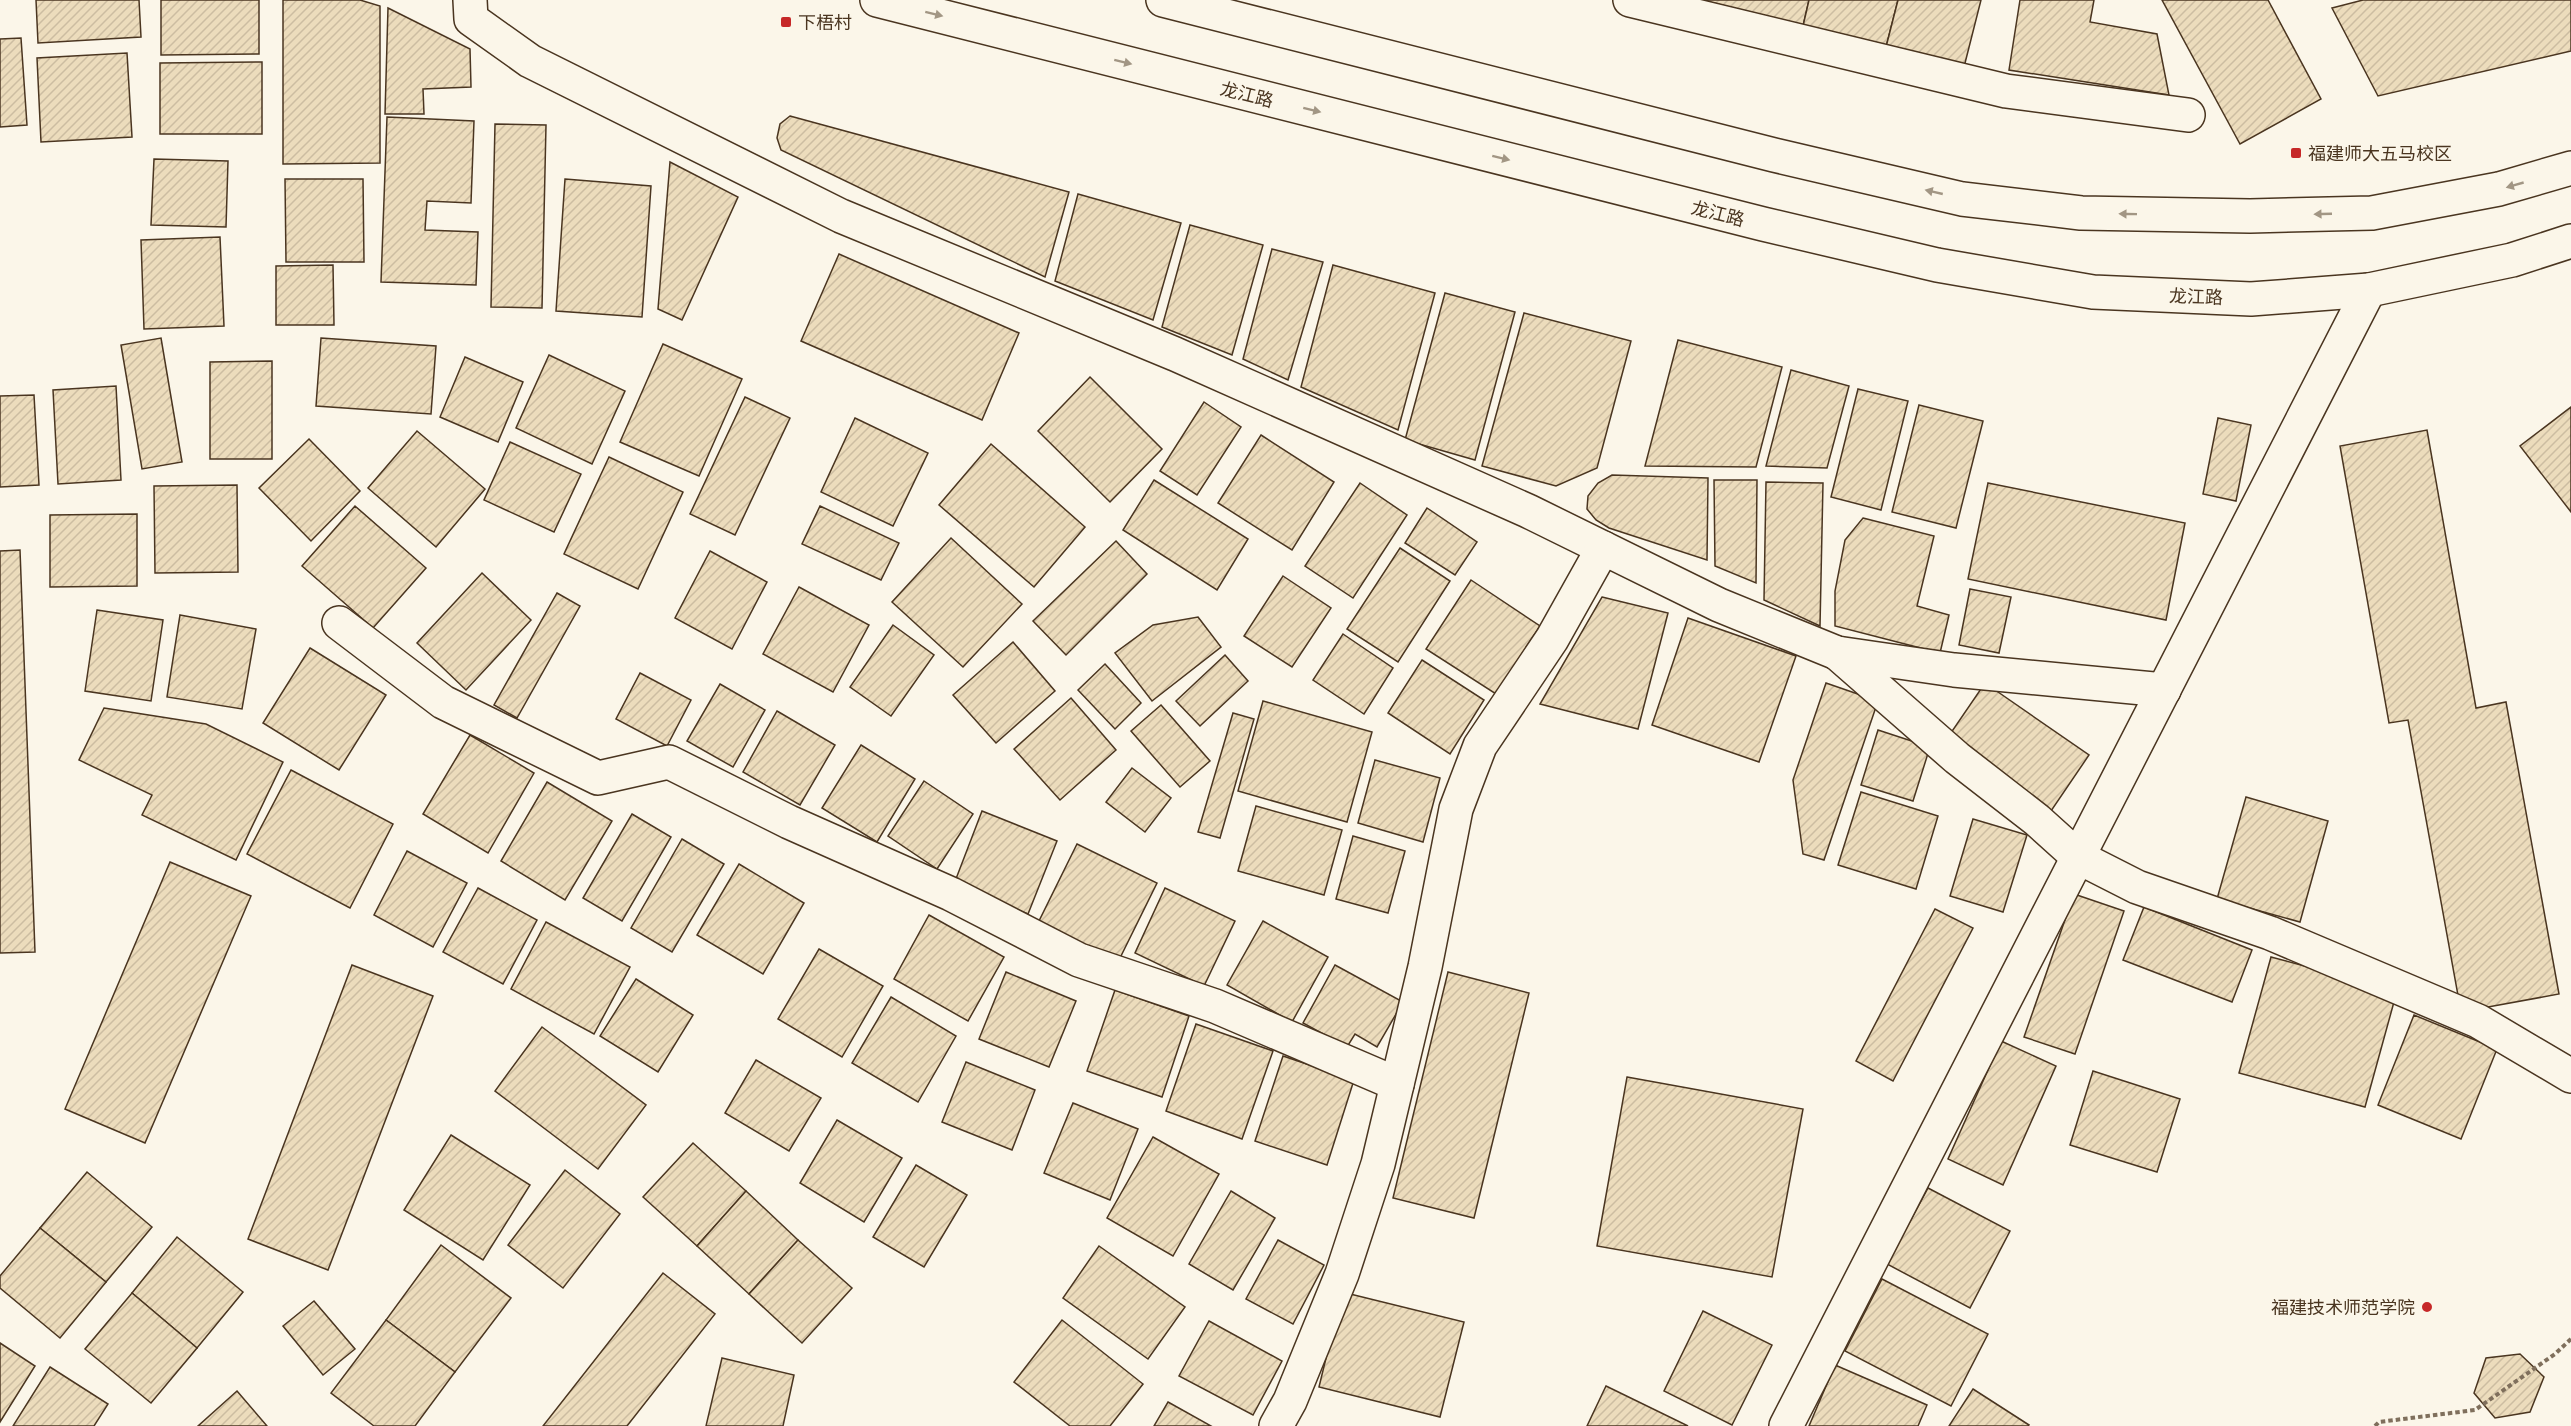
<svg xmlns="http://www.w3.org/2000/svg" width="2571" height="1426" viewBox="0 0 2571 1426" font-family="Ubuntu,'Noto Sans SC',sans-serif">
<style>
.building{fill:url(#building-hatch);stroke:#4a3520;stroke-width:1.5}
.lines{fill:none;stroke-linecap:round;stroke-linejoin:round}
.minor-casing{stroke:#4a3520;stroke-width:36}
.major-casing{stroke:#4a3520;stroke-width:36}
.path{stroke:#7f6f5c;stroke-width:4;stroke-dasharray:4.5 3;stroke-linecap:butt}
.minor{stroke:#fbf6e9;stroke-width:33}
.major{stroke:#fbf6e9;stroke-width:33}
.oneway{fill:#a29684}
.poi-dot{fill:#c62828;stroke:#fbf6e9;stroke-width:2}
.labels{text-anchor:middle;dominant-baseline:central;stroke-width:4.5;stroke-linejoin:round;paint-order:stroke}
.poi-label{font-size:18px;fill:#4a3520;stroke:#fbf6e9;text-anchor:start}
.street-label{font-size:18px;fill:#4a3520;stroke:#fbf6e9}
</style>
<defs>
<pattern id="building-hatch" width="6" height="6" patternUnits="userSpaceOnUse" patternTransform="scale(1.5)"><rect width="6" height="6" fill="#ecdcbc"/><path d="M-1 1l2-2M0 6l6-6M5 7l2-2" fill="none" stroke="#ccbda1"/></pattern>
</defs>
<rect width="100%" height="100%" fill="#fbf6e9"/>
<!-- building -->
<g class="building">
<path d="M36 0H139L141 37 38 43Z"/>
<path d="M161 0H259V54L161 55Z"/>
<path d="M283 0H360L380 6V163L283 164Z"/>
<path d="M1702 0H1809L1803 26Z"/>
<path d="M1809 0H1898L1886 47 1803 26Z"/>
<path d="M1898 0H1981L1964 67 1886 47Z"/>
<path d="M2020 0H2094L2090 22 2157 34 2169 95 2009 70Z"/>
<path d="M2162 0H2268L2321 99 2240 144Z"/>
<path d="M2363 0H2571V51L2378 96 2332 8Z"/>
<path d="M388 8 470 49 471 87 423 89 424 114H385Z"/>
<path d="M21 38 27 125 0 127V39Z"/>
<path d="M127 53 132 137 41 142 37 58Z"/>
<path d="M262 62V134H160V63Z"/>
<path d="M790 116 1069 192 1045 277 781 150 777 138 780 124Z"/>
<path d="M387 117 474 121 471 203 427 201 425 230 478 232 476 285 381 282Z"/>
<path d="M495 124 546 125 542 308 491 307Z"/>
<path d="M154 159 228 161 226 227 151 225Z"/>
<path d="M670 162 738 197 682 320 658 309Z"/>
<path d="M285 179H363L364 262H286Z"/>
<path d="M565 179 651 186 642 317 556 311Z"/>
<path d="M1078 194 1181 223 1153 320 1055 281Z"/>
<path d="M1190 225 1263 245 1232 355 1162 327Z"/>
<path d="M220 237 224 326 144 329 141 240Z"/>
<path d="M1272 249 1323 262 1288 380 1243 359Z"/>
<path d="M839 254 1019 333 982 420 801 341Z"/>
<path d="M333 265 334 325H276V266Z"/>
<path d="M1333 265 1435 293 1398 430 1301 387Z"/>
<path d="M1445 293 1515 312 1475 460 1405 440Z"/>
<path d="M1524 313 1631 341 1597 468 1556 486 1482 466Z"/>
<path d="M161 338 182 462 142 469 121 345Z"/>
<path d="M321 338 436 346 431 414 316 406Z"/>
<path d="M1678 340 1782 367 1756 467 1645 466Z"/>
<path d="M663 344 742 379 699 476 620 442Z"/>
<path d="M549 355 625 391 592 464 516 428Z"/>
<path d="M465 357 523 382 498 442 440 417Z"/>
<path d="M272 361V459H210V362Z"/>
<path d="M1791 370 1849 386 1827 468 1766 466Z"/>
<path d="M1090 377 1162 449 1110 502 1038 431Z"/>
<path d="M116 386 121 480 58 484 53 390Z"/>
<path d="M1858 389 1908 401 1881 510 1831 497Z"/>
<path d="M34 395 39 485 0 487V396Z"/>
<path d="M745 397 790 418 735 535 690 514Z"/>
<path d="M1204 402 1241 427 1197 495 1160 471Z"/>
<path d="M1919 405 1983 421 1956 528 1892 512Z"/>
<path d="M2571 407V512L2520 446Z"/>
<path d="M855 418 928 453 893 526 821 492Z"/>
<path d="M2218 418 2251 425 2236 501 2203 494Z"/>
<path d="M2427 430 2476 708 2506 702 2559 994 2461 1012 2408 720 2389 723 2340 446Z"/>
<path d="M417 431 485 489 436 547 368 488Z"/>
<path d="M1261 435 1334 482 1292 550 1218 503Z"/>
<path d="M309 439 360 491 311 541 259 488Z"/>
<path d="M510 442 581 474 554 532 484 500Z"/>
<path d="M991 444 1085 527 1034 587 939 505Z"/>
<path d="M609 457 683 492 638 589 564 554Z"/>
<path d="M1612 475 1708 478 1707 560 1609 528 1596 520 1587 509 1588 496 1598 483Z"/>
<path d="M1154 480 1248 539 1217 590 1123 530Z"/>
<path d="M1714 480H1757L1756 583 1715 566Z"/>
<path d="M1766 482 1823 483 1820 626 1764 600Z"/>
<path d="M1360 483 1407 515 1353 598 1305 566Z"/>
<path d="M1988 483 2185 523 2166 620 1968 579Z"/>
<path d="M237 485 238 572 155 573 154 486Z"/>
<path d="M355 506 426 568 373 628 302 566Z"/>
<path d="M820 506 899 543 881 580 802 544Z"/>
<path d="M1427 508 1477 542 1455 575 1405 543Z"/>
<path d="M137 514V586L50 587V515Z"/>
<path d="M1863 518 1934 536 1917 606 1949 615 1940 653 1835 626V591L1845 540Z"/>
<path d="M951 538 1022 604 963 667 892 602Z"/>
<path d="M1116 541 1147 574 1066 655 1033 621Z"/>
<path d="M1400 548 1450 581 1398 662 1347 629Z"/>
<path d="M20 550 35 952 0 953V551Z"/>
<path d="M710 551 767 582 732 649 675 618Z"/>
<path d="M482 573 531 620 466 690 417 643Z"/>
<path d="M1283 576 1331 608 1292 667 1244 636Z"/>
<path d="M1471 580 1540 626 1496 694 1426 649Z"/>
<path d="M799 587 869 625 833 692 763 654Z"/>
<path d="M1970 589 2011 597 1999 653 1959 645Z"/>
<path d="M557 593 580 606 517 718 494 705Z"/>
<path d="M1602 597 1668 613 1638 729 1540 704Z"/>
<path d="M97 610 163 620 151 701 85 691Z"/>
<path d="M180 615 256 629 242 709 167 697Z"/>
<path d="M1198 617 1221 647 1152 701 1115 653 1153 625Z"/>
<path d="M1688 618 1796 656 1759 762 1652 725Z"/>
<path d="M893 625 934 655 891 716 850 687Z"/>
<path d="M1343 634 1393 668 1364 714 1313 680Z"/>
<path d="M1013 642 1055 691 996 743 953 695Z"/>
<path d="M310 648 386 695 339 770 263 723Z"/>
<path d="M1225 655 1248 681 1200 726 1176 701Z"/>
<path d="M1422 660 1484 700 1450 754 1388 713Z"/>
<path d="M1105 664 1141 703 1115 729 1078 690Z"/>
<path d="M640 673 691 700 667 746 616 719Z"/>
<path d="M1826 683 1878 701 1824 860 1803 854 1793 780Z"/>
<path d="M1985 683 2089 755 2051 811 1946 740Z"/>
<path d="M720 684 765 710 733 767 687 741Z"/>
<path d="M1071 698 1116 750 1060 800 1014 749Z"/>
<path d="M1263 701 1372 732 1347 822 1238 791Z"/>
<path d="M1161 705 1210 761 1180 787 1131 731Z"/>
<path d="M104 708 206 724 283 762 236 860 142 815 152 795 79 760Z"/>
<path d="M777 711 835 745 800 805 743 772Z"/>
<path d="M1233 713 1254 719 1220 838 1198 832Z"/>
<path d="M1878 730 1930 747 1913 801 1861 785Z"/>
<path d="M470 735 534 773 488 853 423 814Z"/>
<path d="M861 745 915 779 877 842 822 808Z"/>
<path d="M1375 760 1440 778 1423 842 1358 823Z"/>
<path d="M1132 768 1171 798 1145 832 1106 802Z"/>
<path d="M291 770 393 824 350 908 247 854Z"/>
<path d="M924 781 973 814 937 869 888 836Z"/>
<path d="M547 782 612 821 565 900 501 861Z"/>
<path d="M1861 792 1938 816 1916 889 1838 865Z"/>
<path d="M2246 797 2328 821 2300 922 2217 899Z"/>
<path d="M1256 806 1342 830 1324 895 1238 871Z"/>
<path d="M982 811 1057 841 1028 914 954 884Z"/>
<path d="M632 814 671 837 622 921 583 898Z"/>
<path d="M1973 819 2027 835 2003 912 1950 896Z"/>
<path d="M1353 836 1405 851 1388 913 1336 899Z"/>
<path d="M682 839 724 864 672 952 631 928Z"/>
<path d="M1077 844 1157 883 1118 962 1039 921Z"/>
<path d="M407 851 467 883 433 947 374 915Z"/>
<path d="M170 862 251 896 145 1143 65 1109Z"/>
<path d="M739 864 804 903 763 974 697 935Z"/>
<path d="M478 888 537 920 503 984 443 952Z"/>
<path d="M1165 888 1235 921 1204 986 1135 953Z"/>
<path d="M2074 894 2124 911 2075 1054 2024 1037Z"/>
<path d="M2144 907 2252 950 2232 1002 2123 960Z"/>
<path d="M1935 909 1973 928 1893 1081 1856 1061Z"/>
<path d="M929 915 1004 957 968 1021 894 979Z"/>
<path d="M1263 921 1328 957 1292 1022 1227 985Z"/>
<path d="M546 922 630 967 594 1034 511 989Z"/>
<path d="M819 949 883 986 842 1057 778 1019Z"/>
<path d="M2271 957 2397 991 2365 1107 2239 1073Z"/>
<path d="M352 965 433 996 328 1270 248 1239Z"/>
<path d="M1335 965 1403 1002 1377 1047 1355 1034 1347 1047 1303 1023Z"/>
<path d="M1006 972 1076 1001 1049 1067 979 1039Z"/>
<path d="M1448 972 1529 993 1474 1218 1393 1198Z"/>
<path d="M636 979 693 1015 658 1072 600 1036Z"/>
<path d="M1115 990 1189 1016 1162 1097 1087 1071Z"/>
<path d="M891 997 956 1036 918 1102 852 1063Z"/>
<path d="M2414 1015 2497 1049 2461 1139 2378 1105Z"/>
<path d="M1196 1024 1273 1051 1242 1139 1166 1111Z"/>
<path d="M542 1027 646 1105 598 1169 495 1091Z"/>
<path d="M2001 1041 2056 1066 2003 1185 1948 1159Z"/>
<path d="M1283 1056 1354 1080 1327 1165 1255 1141Z"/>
<path d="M756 1060 821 1098 789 1151 725 1113Z"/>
<path d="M966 1062 1035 1090 1012 1150 942 1122Z"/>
<path d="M2093 1071 2180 1099 2157 1172 2070 1145Z"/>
<path d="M1627 1077 1803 1109 1772 1277 1597 1246Z"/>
<path d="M1073 1103 1138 1129 1110 1200 1044 1173Z"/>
<path d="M837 1120 902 1158 864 1222 800 1183Z"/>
<path d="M451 1135 530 1185 483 1260 404 1210Z"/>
<path d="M1153 1137 1219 1174 1173 1256 1107 1218Z"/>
<path d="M693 1143 746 1191 697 1246 643 1197Z"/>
<path d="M916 1165 967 1195 924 1267 873 1237Z"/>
<path d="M565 1170 620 1214 563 1288 508 1245Z"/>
<path d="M87 1172 152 1227 106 1282 40 1228Z"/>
<path d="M1928 1188 2010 1231 1970 1308 1887 1264Z"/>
<path d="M746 1191 798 1240 749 1294 697 1246Z"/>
<path d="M1231 1191 1275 1218 1233 1290 1189 1264Z"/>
<path d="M40 1228 106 1282 60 1338 0 1288V1276Z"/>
<path d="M177 1237 243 1292 197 1348 132 1293Z"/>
<path d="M798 1240 852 1288 802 1343 749 1294Z"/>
<path d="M1278 1240 1324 1265 1293 1324 1246 1299Z"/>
<path d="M441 1245 511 1298 455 1372 386 1320Z"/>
<path d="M1099 1246 1185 1307 1148 1359 1063 1298Z"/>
<path d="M663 1273 715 1314 627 1426H543Z"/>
<path d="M1882 1279 1988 1334 1951 1406 1845 1351Z"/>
<path d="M1342 1292 1464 1322 1440 1417 1319 1387Z"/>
<path d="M132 1293 197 1348 151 1403 85 1349Z"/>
<path d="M314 1301 355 1349 323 1375 283 1326Z"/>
<path d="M1703 1311 1772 1345 1732 1425 1664 1391Z"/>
<path d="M386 1320 455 1372 415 1426H374L331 1393Z"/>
<path d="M1062 1320 1143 1384 1110 1426H1070L1014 1382Z"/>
<path d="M1209 1321 1282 1361 1253 1415 1179 1376Z"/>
<path d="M0 1343 35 1366 0 1422Z"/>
<path d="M2520 1354 2544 1377 2530 1412 2495 1418 2474 1393 2486 1358Z"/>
<path d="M722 1358 794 1375 783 1426H706Z"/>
<path d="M1835 1365 1927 1405 1918 1426H1809Z"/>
<path d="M50 1367 108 1404 94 1426H13Z"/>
<path d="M1606 1386 1688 1426H1587Z"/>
<path d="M1973 1389 2029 1425 2028 1426H1949Z"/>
<path d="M237 1391 267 1426H198Z"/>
<path d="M1168 1402 1211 1426H1154Z"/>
</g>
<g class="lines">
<defs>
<g id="minor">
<path d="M470 0 471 19 530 61 841 216 1175 354 1528 511 1719 605 1837 653 1954 670 2164 690"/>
<path d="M1630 0 2006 91 2188 115"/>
<path d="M339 623 443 702 598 778 669 762 789 822 951 894 1079 960 1215 1006 1397 1084"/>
<path d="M1837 653 1957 758 2037 820 2078 857 2137 887 2270 933 2478 1021 2571 1076"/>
<path d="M1276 1426 1290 1401 1342 1274 1378 1164 1425 967 1456 809 1480 746 1552 639 1603 548"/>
<path d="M1786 1426 2369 290"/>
</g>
<g id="major">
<path d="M877 0 1763 224 1937 265 2093 292 2251 299 2369 290 2512 260 2571 241"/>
<path d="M1163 0 1774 155 1962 199 2081 213 2250 216 2372 213 2499 189 2571 168"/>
</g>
</defs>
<!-- minor casing -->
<use href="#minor" class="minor-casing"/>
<!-- major casing -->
<use href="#major" class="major-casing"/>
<!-- path -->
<path class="path" d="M2375 1426 2379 1422 2475 1410 2555 1354 2571 1339"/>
<!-- minor -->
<use href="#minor" class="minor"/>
<!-- major -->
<use href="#major" class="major"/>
</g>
<!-- one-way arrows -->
<defs><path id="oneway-solid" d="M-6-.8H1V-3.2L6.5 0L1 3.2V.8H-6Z" transform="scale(1.5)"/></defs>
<g class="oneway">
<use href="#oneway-solid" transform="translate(934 14) rotate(14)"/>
<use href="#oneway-solid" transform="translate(1123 62) rotate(14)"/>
<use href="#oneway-solid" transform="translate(1312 110) rotate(14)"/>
<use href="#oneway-solid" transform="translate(1501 158) rotate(14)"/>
<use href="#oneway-solid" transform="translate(2515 185) rotate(164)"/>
<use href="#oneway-solid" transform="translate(1934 192) rotate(-167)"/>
<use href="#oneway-solid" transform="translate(2128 214) rotate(-179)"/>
<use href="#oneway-solid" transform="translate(2323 214) rotate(178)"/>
</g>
<!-- markers -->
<g class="poi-dot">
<rect x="780" y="16" width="12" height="12" rx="3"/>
<rect x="2290" y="147" width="12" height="12" rx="3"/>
<circle cx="2427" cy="1307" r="6"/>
</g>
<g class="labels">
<!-- poi labels -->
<g class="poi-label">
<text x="798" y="22">下梧村</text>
<text x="2308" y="153">福建师大五马校区</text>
<text x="2415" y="1307" text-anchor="end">福建技术师范学院</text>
</g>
<!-- street labels -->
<g class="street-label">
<text transform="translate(1247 94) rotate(14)">龙江路</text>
<text transform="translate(1718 213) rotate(14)">龙江路</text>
<text transform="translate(2196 296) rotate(2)">龙江路</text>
</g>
</g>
</svg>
